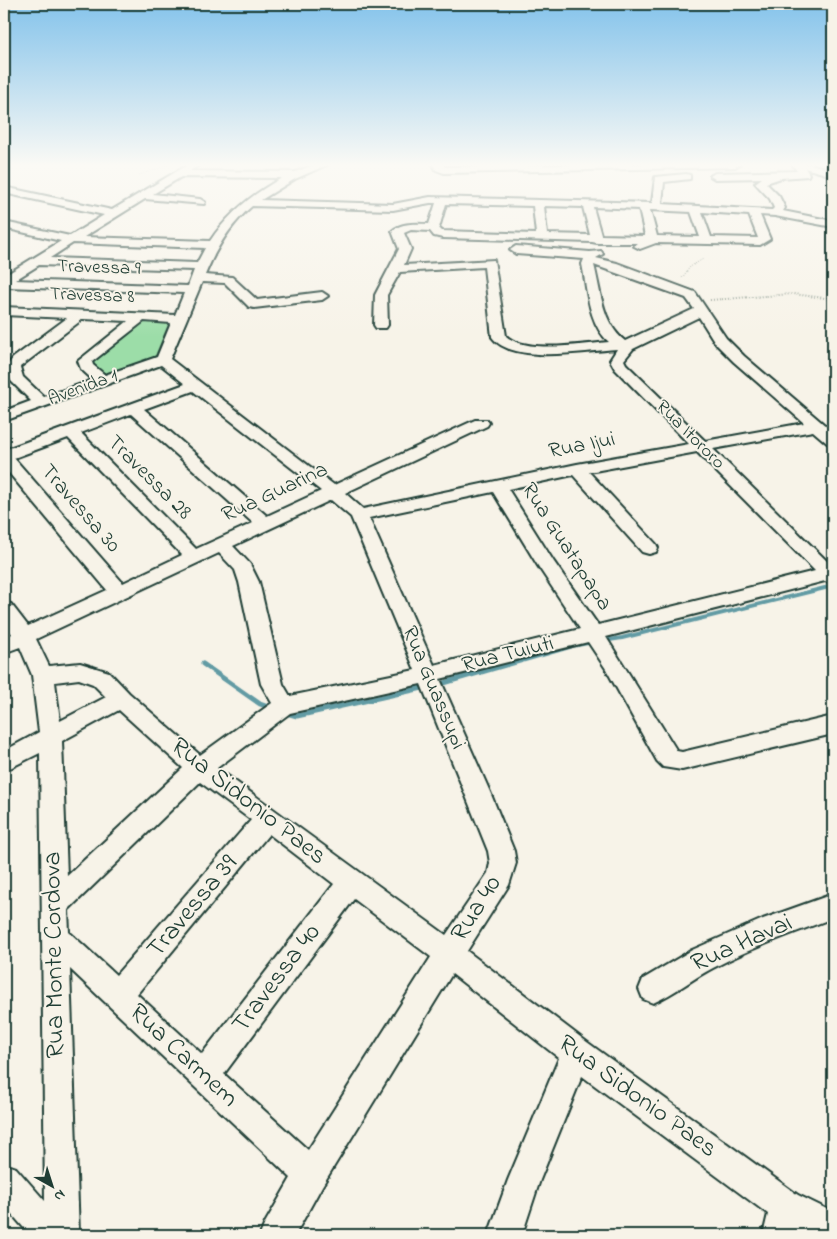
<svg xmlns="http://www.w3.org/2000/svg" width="837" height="1239" viewBox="0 0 837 1239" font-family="'Indie Flower',sans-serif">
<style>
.green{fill:#9cdda8;stroke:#5e8d6e}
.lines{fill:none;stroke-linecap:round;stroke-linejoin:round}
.stream-far1{stroke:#629ba4;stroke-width:4}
.stream{stroke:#629ba4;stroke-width:5}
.minor-casing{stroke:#1f3d34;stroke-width:4}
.path-far1{stroke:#1f3d34;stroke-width:1;stroke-dasharray:0.5 2;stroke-linecap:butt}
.path{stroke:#1f3d34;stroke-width:2;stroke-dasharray:0.5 2.5;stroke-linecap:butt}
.minor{fill:#f7f3e8;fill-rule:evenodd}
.labels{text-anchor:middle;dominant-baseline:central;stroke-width:4;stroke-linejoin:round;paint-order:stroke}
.far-street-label{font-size:19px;fill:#1f3d34;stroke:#f7f3e8}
.street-label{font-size:22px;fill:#1f3d34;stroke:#f7f3e8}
.near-street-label{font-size:26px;fill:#1f3d34;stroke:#f7f3e8}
</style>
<rect width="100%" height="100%" fill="#f7f3e8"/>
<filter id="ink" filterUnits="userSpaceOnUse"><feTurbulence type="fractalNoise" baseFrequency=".02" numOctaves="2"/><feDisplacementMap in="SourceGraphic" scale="10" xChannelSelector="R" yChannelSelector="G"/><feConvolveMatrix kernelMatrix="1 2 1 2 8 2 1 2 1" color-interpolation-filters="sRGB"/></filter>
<g filter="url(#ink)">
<!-- green -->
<path class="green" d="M143 321 169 323 154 359 105 376 90 361Z"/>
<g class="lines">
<!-- stream-far1 -->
<g class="stream-far1">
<path d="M603 641 622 638 833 586"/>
<path d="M567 647 593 642"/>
</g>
<!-- stream -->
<g class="stream">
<path d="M203 664 260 704 271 708"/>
<path d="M437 685 571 646"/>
<path d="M283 712 297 716 427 687"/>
</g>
<defs>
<g id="minor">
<path d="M189 164H200L190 171 295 172 316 164H329L295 179 261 200 393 204 430 197 652 203 655 177 686 174 690 175V179L664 182 662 204 772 210 774 208 770 199 755 183 762 178 715 179 710 176 715 173 797 171 792 164H810L833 170V176L805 168 809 174 808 176 781 178 766 183 779 196 785 208 783 211 833 221V227L775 216 760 215 770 239 760 245 656 243 640 249 634 246 638 243H597L592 242 443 238 434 236 430 231 411 230 404 233 411 249 404 265 494 260 506 336C526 354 583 344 609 342 588 324 587 288 582 264L584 259 516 254 510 250 516 246 590 252 601 251 603 254 596 258 617 263 695 292 726 338 744 356 833 432V445L827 443 813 431 713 449 833 567V584L825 581 606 637 677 751 682 752 833 716V734L682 770 663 767 657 761 606 669 588 642 440 679 490 792 514 851 516 863 509 885 467 951 587 1042 798 1195 833 1212V1235H808L798 1230 797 1235H763L768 1214 582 1076 540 1180 522 1235H488L508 1180 559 1058 452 974 322 1186 295 1235H260L265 1223 291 1178 70 969 79 1235H30L4 1205V1164L16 1168 45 1201 40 753 4 771V751L39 732 32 675 20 647 4 653V638L12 634 4 623V602L11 604 28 626 107 590 4 467V450L185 384 161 365 4 421V411L31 401 11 381 6 367 13 358 67 318 4 315V307L175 315 184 293 4 287V276L61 241 4 228V222L70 236 104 215 4 193V187L112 210ZM181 177 282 178C252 194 229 213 210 241L84 237 145 199 204 204 205 202 200 199 153 194ZM430 203H436L429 224C416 224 402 222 392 231L399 249 375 295 374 325 376 328H386L388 325 387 295 400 272 484 267 492 337C512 365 586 351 617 349L610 360 615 369 689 444 577 464 363 509 345 493 487 426 489 423 487 420H475L334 485 170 359 202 282 225 283 249 307 254 308 322 300 328 296 322 292 257 300 232 277 205 275C216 248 230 225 252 206L393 210ZM446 204 533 206 536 234 442 231 439 228ZM544 206 583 207 590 235 547 234ZM593 207 639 209 645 236 601 235ZM650 210 691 212 700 237 657 236ZM702 212 749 215 758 238 711 237ZM73 243 205 248 197 263 50 258ZM39 265 194 270 188 286 15 280ZM594 265 686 298 694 309 625 341C602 323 601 292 594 265ZM699 317 716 344 734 362 804 423 705 441 626 364 624 360 633 349ZM83 319 128 321 78 361 81 369 93 380 44 397 23 377 20 367ZM144 321 171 323 157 357 105 375 93 365 92 362ZM193 391 321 491 267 516 144 409ZM131 414 253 523 196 549 81 433ZM68 438 182 555 123 583 14 458ZM697 452 815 571 598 625 554 562 508 489 573 475 642 552 649 554 656 552 658 548 656 544 589 472ZM493 492 538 566 580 629 434 665 369 518ZM331 500 351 517 415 670 290 696 283 684 259 582 250 564 233 546ZM219 553 235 570 239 582 261 684 272 703 200 755 129 693 109 672 80 663 49 666 36 639ZM79 679 93 684 106 697 60 721 55 682ZM421 684 488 851 490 863 488 873 446 935 217 768 290 713ZM119 710 183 768 67 876 62 741ZM200 782 251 820 116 975 69 932 68 910ZM269 834 334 884 202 1054 137 994ZM354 899 431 957 308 1150 224 1074Z"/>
<path d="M433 164H443L445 167 614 164H740L735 167 444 173 436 170Z"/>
<path d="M833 894V918C793 933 751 948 713 968 692 979 674 994 653 1003L643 999 639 989 643 979 692 950 763 919Z"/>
</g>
</defs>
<!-- minor casing -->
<use href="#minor" class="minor-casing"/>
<!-- path-far1 -->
<g class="path-far1">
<path d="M139 175 172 164"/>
<path d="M682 278 690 267 703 259"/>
</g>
<!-- path -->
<path class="path" d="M710 300 793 294 833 299"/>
<!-- minor -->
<use href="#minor" class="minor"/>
</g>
</g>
<!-- sky -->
<linearGradient id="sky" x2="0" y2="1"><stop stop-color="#84c3eb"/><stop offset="0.49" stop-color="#fbfaf5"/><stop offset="1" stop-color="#fbfaf5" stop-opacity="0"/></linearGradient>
<rect width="837" height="337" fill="url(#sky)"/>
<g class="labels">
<!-- far-street labels -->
<g class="far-street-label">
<text transform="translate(99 268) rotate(2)">Travessa 9</text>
<text transform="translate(92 296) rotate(2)">Travessa 8</text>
<text transform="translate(83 388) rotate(-20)">Avenida 1</text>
<text transform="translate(690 435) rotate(45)">Rua Itororo</text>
</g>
<!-- street labels -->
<g class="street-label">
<text transform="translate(582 446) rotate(-11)">Rua Ijui</text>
<text transform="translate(149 478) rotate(45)">Travessa 28</text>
<text transform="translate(275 493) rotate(-25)">Rua Guarina</text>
<text transform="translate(80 509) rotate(49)">Travessa 30</text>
<text transform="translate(566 547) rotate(57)">Rua Guatapapa</text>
<text transform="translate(508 655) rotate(-14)">Rua Tuiuti</text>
<text transform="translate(433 688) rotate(67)">Rua Guassupi</text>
</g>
<!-- near-street labels -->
<g class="near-street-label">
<text transform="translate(248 802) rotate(38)">Rua Sidonio Paes</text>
<text transform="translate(193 907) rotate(-50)">Travessa 39</text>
<text transform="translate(477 909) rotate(-58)">Rua 40</text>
<text transform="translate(742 944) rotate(-24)">Rua Havai</text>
<text transform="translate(55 955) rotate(-91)">Rua Monte Cordova</text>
<text transform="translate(277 979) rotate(-53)">Travessa 40</text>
<text transform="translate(183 1056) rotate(43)">Rua Carmem</text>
<text transform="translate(637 1097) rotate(36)">Rua Sidonio Paes</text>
</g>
</g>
<!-- margin -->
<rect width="837" height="1239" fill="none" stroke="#f7f3e8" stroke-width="20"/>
<rect x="10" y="10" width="817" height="1219" fill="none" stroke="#1f3d34" stroke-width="2" filter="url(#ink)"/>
<!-- north arrow -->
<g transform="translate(52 1186) rotate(141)" stroke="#f7f3e8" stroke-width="4" paint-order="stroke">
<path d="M0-4L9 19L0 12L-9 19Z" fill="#1f3d34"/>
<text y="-8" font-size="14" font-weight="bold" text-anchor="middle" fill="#1f3d34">N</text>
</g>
</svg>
